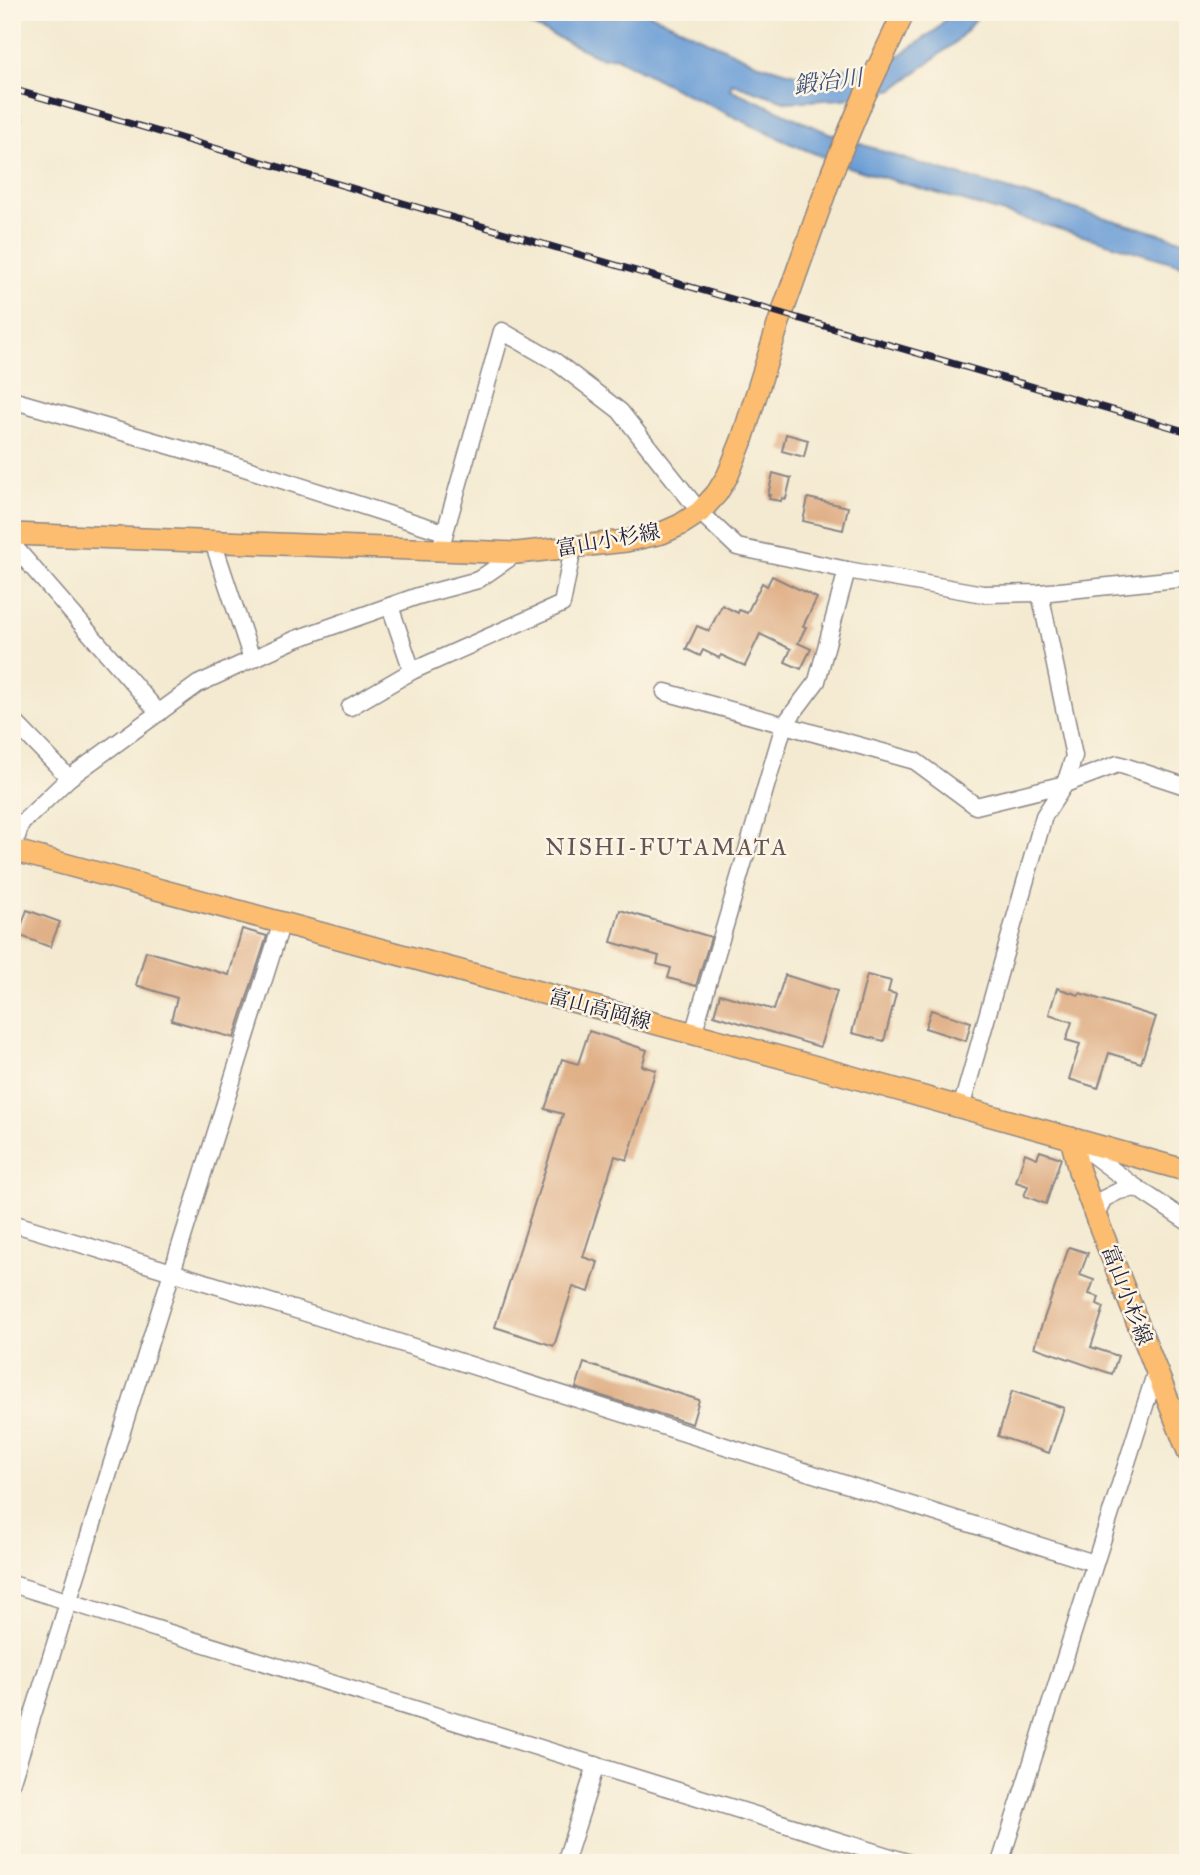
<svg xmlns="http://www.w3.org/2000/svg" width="1200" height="1875" viewBox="0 0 1200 1875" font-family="'IM FELL Great Primer','Noto Serif JP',serif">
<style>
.water{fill:#6b9dd6;stroke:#466088;stroke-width:2}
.building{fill:#e0b189}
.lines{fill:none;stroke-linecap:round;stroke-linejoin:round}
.minor-casing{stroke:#8b8686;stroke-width:19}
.major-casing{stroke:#8b8686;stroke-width:24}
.minor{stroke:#fff;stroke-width:16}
.major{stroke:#fcbd6f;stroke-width:21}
.rail-casing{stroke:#22223b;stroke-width:7}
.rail{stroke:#fcf5e5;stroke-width:4.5;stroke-dasharray:13;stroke-linecap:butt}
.labels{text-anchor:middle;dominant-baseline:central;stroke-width:5;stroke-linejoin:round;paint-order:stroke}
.street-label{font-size:21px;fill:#22223b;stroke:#fcf5e5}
.water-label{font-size:23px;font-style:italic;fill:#3f5379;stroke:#fcf5e5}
.neighbourhood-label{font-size:23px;letter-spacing:2px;fill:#645456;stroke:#fcf5e5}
</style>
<rect width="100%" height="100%" fill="#fcf5e5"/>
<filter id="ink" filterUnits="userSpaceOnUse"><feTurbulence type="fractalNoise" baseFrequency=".0143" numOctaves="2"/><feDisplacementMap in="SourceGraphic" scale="14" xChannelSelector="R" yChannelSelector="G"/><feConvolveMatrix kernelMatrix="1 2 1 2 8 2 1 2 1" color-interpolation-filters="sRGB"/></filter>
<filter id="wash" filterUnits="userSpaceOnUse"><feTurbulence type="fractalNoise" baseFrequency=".00686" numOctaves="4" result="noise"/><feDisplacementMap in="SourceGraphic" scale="28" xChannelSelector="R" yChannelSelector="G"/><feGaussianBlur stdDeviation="1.57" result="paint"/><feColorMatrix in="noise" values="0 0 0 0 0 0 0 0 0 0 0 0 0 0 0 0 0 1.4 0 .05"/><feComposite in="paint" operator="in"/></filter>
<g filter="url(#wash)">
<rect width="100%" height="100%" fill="#f4ead1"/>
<!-- water -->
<path class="water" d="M502 12H646L756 63 802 76 856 67 899 56 937 29 951 12H982L957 41 894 89 844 99 787 102 732 83 730 89 826 132 911 161 1188 242V267L848 167 789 143 684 93 615 57 602 58Z"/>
<g id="blocks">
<!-- building -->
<g class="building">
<path d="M786 434 808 440 804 457 782 451Z"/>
<path d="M773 473 791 478 786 499 782 498 781 501 769 499 770 495H768Z"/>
<path d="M808 498 848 507 843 530 803 521Z"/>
<path d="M772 576 817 598 803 626 806 627 798 643 811 649 801 669 785 662 791 649 760 634 745 666 721 655 719 658 703 650 700 656 686 649 697 626 709 631 722 605 738 613 739 610 747 613 762 583 767 586Z"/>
<path d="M27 910 60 922 50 947 18 935Z"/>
<path d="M620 910 711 937 696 986 668 978 671 968 657 964 659 956 611 942Z"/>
<path d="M242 929 267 936 234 1038 171 1020 177 998 136 985 146 951 229 975Z"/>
<path d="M785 975 837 991 820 1047 714 1015 720 994 774 1010Z"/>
<path d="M867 975 891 981 888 992 896 994 884 1041 852 1033Z"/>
<path d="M1057 988 1079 995 1080 993 1156 1017 1141 1063 1109 1053 1098 1088 1069 1079 1080 1044 1066 1040 1072 1022 1049 1014Z"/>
<path d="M931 1010 971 1022 966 1041 925 1028Z"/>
<path d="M589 1031 647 1050 642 1066 656 1070 627 1160 615 1156 583 1257 598 1262 589 1292 573 1287 554 1346 495 1327 563 1114 545 1109 562 1059 578 1064Z"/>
<path d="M1040 1151 1061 1158 1046 1204 1024 1196 1028 1186 1016 1182 1025 1153 1037 1158Z"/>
<path d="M1069 1247 1088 1253 1080 1275 1094 1280 1089 1294 1099 1297 1097 1304 1104 1307 1091 1347 1118 1356 1112 1374 1034 1347Z"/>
<path d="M584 1363 699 1400 692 1424 576 1388Z"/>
<path d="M1012 1391 1064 1408 1049 1453 998 1436Z"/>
</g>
</g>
</g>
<g filter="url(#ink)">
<use href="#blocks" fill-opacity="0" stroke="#8b8686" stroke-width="2"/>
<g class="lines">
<defs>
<g id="minor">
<path d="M12 118 14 119 12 125"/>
<path d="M12 400 216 459 444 532"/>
<path d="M213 542 252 659"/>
<path d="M12 544 159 713"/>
<path d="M440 550 502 331 556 362 620 411 700 512 737 547 847 570 983 594 1040 593 1188 578"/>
<path d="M390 606 412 671"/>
<path d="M665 692 915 761 976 806 1065 784 1118 764 1188 787"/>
<path d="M350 707 412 671 562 604 573 548"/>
<path d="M12 719 69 778"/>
<path d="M12 852 21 824 69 778 198 684 296 639 418 596 478 580 517 553"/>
<path d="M693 1034 784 725 817 681 847 570"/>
<path d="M961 1108 1044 816 1065 784 1074 756 1040 593"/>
<path d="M1078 1144 1137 1188 1188 1222"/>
<path d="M1096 1217 1103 1199 1119 1191 1137 1188"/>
<path d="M12 1223 306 1313 1094 1563"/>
<path d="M12 1584 910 1863"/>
<path d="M12 1781 282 922"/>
<path d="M565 1863 596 1765"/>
<path d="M1000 1863 1156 1371"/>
</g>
<g id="major">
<path d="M12 534 517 553 626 541 662 533 680 525 700 512 717 493 728 475 742 440 779 322 833 170 863 99 904 12"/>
<path d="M12 850 813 1066 1188 1171"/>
<path d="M1071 1138 1079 1171 1096 1217 1188 1451"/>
</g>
</defs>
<!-- minor casing -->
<use href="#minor" class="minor-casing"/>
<!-- major casing -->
<use href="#major" class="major-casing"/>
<!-- minor -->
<use href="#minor" class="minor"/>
<!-- major -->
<use href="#major" class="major"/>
<defs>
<path id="rail" d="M12 89 1188 432"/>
</defs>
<!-- rail casing -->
<use href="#rail" class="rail-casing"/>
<!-- rail -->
<use href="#rail" class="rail"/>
</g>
</g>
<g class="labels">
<!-- street labels -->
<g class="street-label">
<text transform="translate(608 540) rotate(-10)">富山小杉線</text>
<text transform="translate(600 1009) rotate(15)">富山高岡線</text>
<text transform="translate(1127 1295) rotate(69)">富山小杉線</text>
</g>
<!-- water labels -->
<g class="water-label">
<text transform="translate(828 81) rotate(-7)">鍛冶川</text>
</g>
<!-- neighbourhood labels -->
<g class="neighbourhood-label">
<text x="667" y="847">NISHI-FUTAMATA</text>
</g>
</g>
<!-- margin -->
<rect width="1200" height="1875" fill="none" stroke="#fcf5e5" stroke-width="42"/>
</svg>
